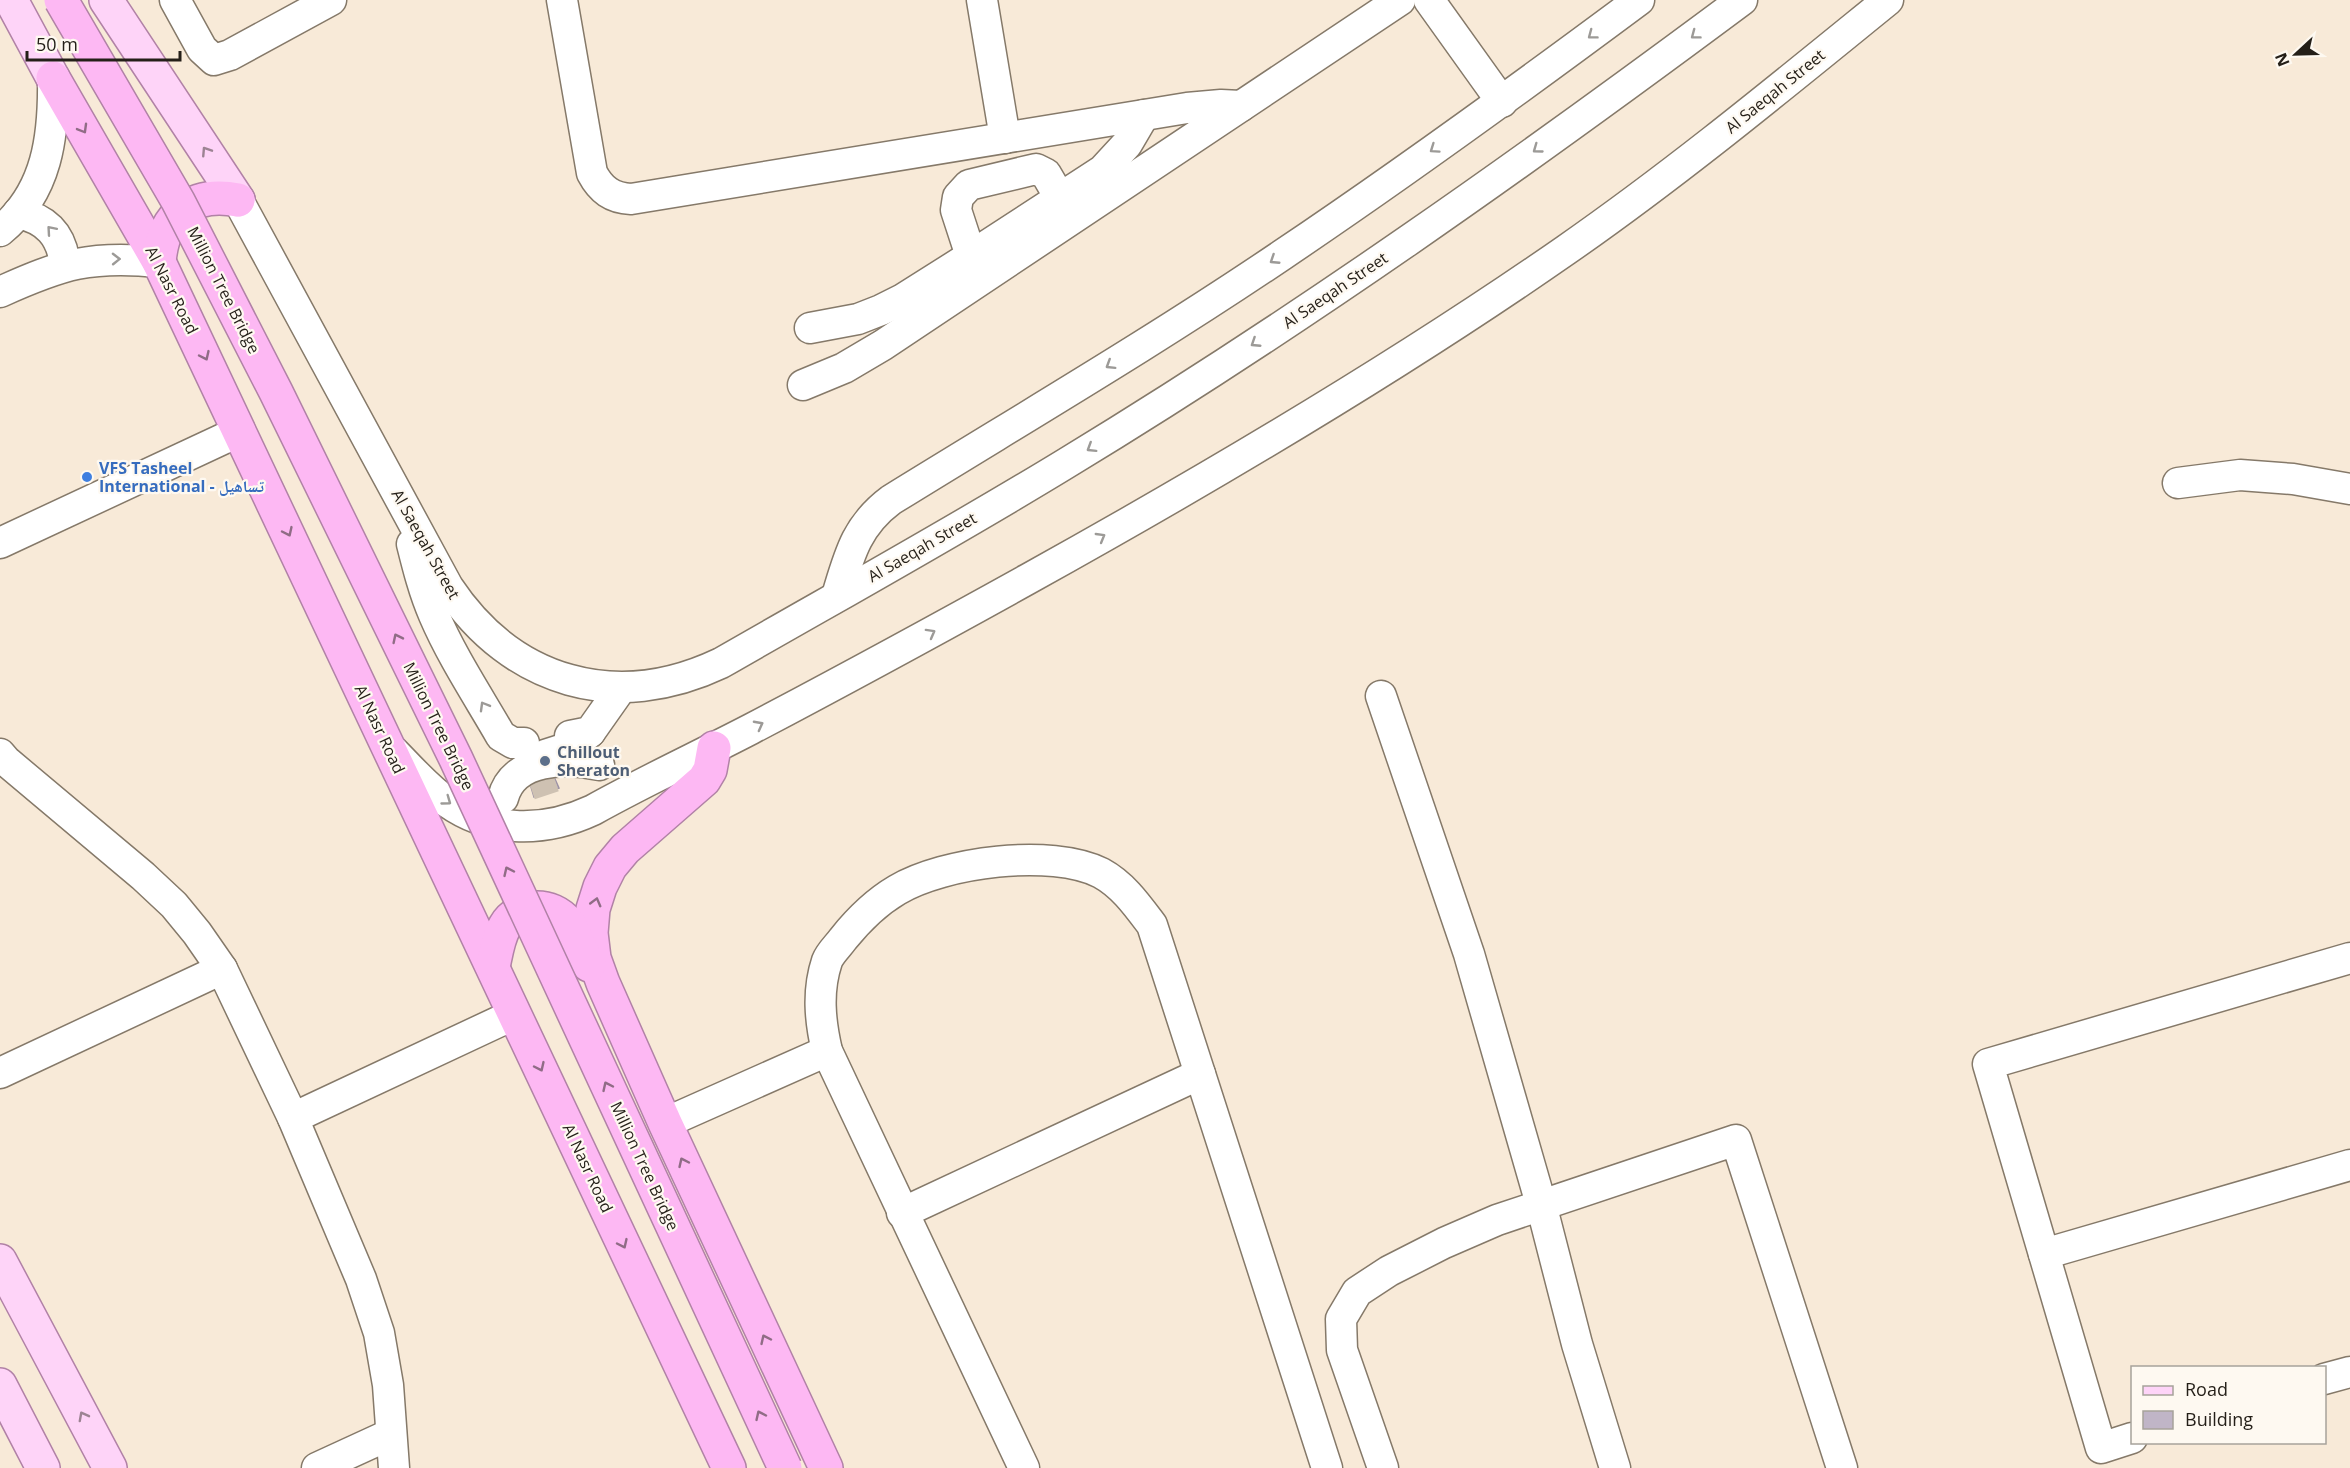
<svg xmlns="http://www.w3.org/2000/svg" width="2350" height="1468" viewBox="0 0 2350 1468" font-family="'Open Sans','Noto Naskh Arabic',sans-serif">
<style>
.building{fill:#c0b5c7;stroke:#9e93a4;stroke-width:1.5}
.lines{fill:none;stroke-linecap:round;stroke-linejoin:round}
.minor-tunnel{stroke:#cec1b2;stroke-width:30;stroke-dasharray:30 15;stroke-linecap:butt}
.minor-casing{stroke:#857969;stroke-width:33}
.major-casing{stroke:#b182a6;stroke-width:36}
.highway-casing{stroke:#b182a6;stroke-width:36}
.minor{stroke:#fff;stroke-width:30}
.major{stroke:#fed4f8;stroke-width:33}
.highway{stroke:#fdb8f3;stroke-width:33}
.highway-bridge-casing{stroke:#b182a6;stroke-width:36;stroke-linecap:butt}
.highway-bridge{stroke:#fdb8f3;stroke-width:33}
.oneway{stroke:#9c9a97}
.oneway2{stroke:#906c86}
.oneway3{stroke:#9c8393}
.shop-dot{fill:#3f7fe0;stroke:#fef9f1;stroke-width:2}
.service-dot{fill:#5c6f8a;stroke:#fef9f1;stroke-width:2}
.labels{text-anchor:middle;dominant-baseline:central;stroke-width:4.5;stroke-linejoin:round;paint-order:stroke}
.street-label{font-size:16px;fill:#241f18;stroke:#fef9f1}
.shop-label{font-size:16px;font-weight:bold;fill:#366cbe;stroke:#fef9f1;text-anchor:start}
.service-label{font-size:16px;font-weight:bold;fill:#4e5e75;stroke:#fef9f1;text-anchor:start}
</style>
<rect width="100%" height="100%" fill="#f8ead8"/>
<!-- building -->
<path class="building" d="M555 779 559 788 534 797 531 787Z"/>
<g class="lines">
<!-- minor-tunnel -->
<path class="minor-tunnel" d="M530 785 554 777"/>
<defs>
<g id="minor">
<path d="M175 0 202 49 214 60 230 55 331 0"/>
<path d="M562 0 592 173C601 190 612 198 631 199L1187 108 1221 105 1241 106"/>
<path d="M982 0 1005 138"/>
<path d="M1429 0 1502 102"/>
<path d="M238 200 448 587C512 683 616 713 721 663 836 597 952 533 1065 464 1299 322 1523 163 1742 0"/>
<path d="M18 213C47 219 62 236 65 265"/>
<path d="M0 231C48 192 54 135 53 78"/>
<path d="M971 256 956 210 958 197 969 185 1036 169 1046 174 1060 198"/>
<path d="M0 292C62 264 91 255 159 262"/>
<path d="M810 328 858 319 881 310 903 299 971 256 1103 170 1127 144 1144 115"/>
<path d="M803 385 844 368 883 345 1400 0"/>
<path d="M2178 483 2240 475 2293 479 2350 489"/>
<path d="M0 543 240 431"/>
<path d="M412 544C418 568 424 592 434 615 452 657 478 696 501 736L513 743H524"/>
<path d="M837 596C849 556 856 526 891 500 1022 419 1155 341 1282 255 1404 173 1522 87 1639 0"/>
<path d="M1381 696 1469 954 1541 1204 1577 1344 1615 1468"/>
<path d="M570 736 590 732 621 688"/>
<path d="M393 751C410 768 427 788 447 802 492 834 546 832 593 810 645 781 699 756 751 729 844 680 936 630 1028 579 1210 478 1395 369 1566 250 1678 172 1782 86 1888 0"/>
<path d="M0 754 6 761 143 876 174 905 197 933 222 969 293 1118 361 1279 379 1333 388 1385 394 1468"/>
<path d="M545 755 573 746 590 732"/>
<path d="M503 798C513 757 567 758 599 765"/>
<path d="M0 1073 222 969"/>
<path d="M293 1118 515 1014"/>
<path d="M665 1123 827 1051"/>
<path d="M902 1213 1200 1074"/>
<path d="M2044 1254 2350 1165"/>
<path d="M2324 1379 2350 1372"/>
<path d="M2132 1438 2101 1448 1988 1064 2350 958"/>
<path d="M317 1468 391 1434"/>
<path d="M1024 1468 827 1051C820 1021 817 991 827 961 830 953 838 946 843 939 859 919 875 903 897 890 944 862 1051 848 1101 873 1123 885 1137 905 1152 925L1327 1468"/>
<path d="M1383 1468 1342 1350 1341 1319 1357 1292 1389 1271 1444 1243 1497 1220 1736 1140 1842 1468"/>
</g>
<g id="major">
<path d="M11 0 53 78"/>
<path d="M106 0 238 200"/>
<path d="M0 1261 110 1468"/>
<path d="M0 1385 43 1468"/>
</g>
<g id="highway">
<path d="M53 78 159 262 729 1468"/>
<path d="M159 262C163 215 191 191 238 200"/>
<path d="M714 748 710 770 704 780 625 849 610 867 600 887 593 909 591 933 594 958 603 983 665 1123 826 1468"/>
<path d="M493 967C496 953 498 938 505 926 518 903 552 902 568 923 577 935 580 952 589 965"/>
</g>
</defs>
<!-- minor casing -->
<use href="#minor" class="minor-casing"/>
<!-- major casing -->
<use href="#major" class="major-casing"/>
<!-- highway casing -->
<use href="#highway" class="highway-casing"/>
<!-- minor -->
<use href="#minor" class="minor"/>
<!-- major -->
<use href="#major" class="major"/>
<!-- highway -->
<use href="#highway" class="highway"/>
<defs>
<path id="highway-bridge" d="M61 0 178 201 276 392 456 759 785 1468"/>
</defs>
<!-- highway-bridge casing -->
<use href="#highway-bridge" class="highway-bridge-casing"/>
<!-- highway-bridge -->
<use href="#highway-bridge" class="highway-bridge"/>
</g>
<!-- one-way arrows -->
<defs><path id="oneway-chevron" d="M-2-3.5L2.5 0L-2 3.5" fill="none" stroke-width="1.6" stroke-linecap="round" stroke-linejoin="round" transform="scale(1.5)"/></defs>
<g class="oneway">
<use href="#oneway-chevron" transform="translate(1592 35) rotate(143)"/>
<use href="#oneway-chevron" transform="translate(1695 35) rotate(143)"/>
<use href="#oneway-chevron" transform="translate(1434 149) rotate(145)"/>
<use href="#oneway-chevron" transform="translate(1537 149) rotate(144)"/>
<use href="#oneway-chevron" transform="translate(51 230) rotate(-131)"/>
<use href="#oneway-chevron" transform="translate(116 259) rotate(-1)"/>
<use href="#oneway-chevron" transform="translate(1274 260) rotate(147)"/>
<use href="#oneway-chevron" transform="translate(1255 343) rotate(147)"/>
<use href="#oneway-chevron" transform="translate(1110 365) rotate(148)"/>
<use href="#oneway-chevron" transform="translate(1091 448) rotate(148)"/>
<use href="#oneway-chevron" transform="translate(1101 537) rotate(-30)"/>
<use href="#oneway-chevron" transform="translate(931 633) rotate(-29)"/>
<use href="#oneway-chevron" transform="translate(484 706) rotate(-120)"/>
<use href="#oneway-chevron" transform="translate(759 725) rotate(-28)"/>
<use href="#oneway-chevron" transform="translate(447 801) rotate(36)"/>
</g>
<g class="oneway2">
<use href="#oneway-chevron" transform="translate(83 129) rotate(60)"/>
<use href="#oneway-chevron" transform="translate(205 356) rotate(65)"/>
<use href="#oneway-chevron" transform="translate(288 532) rotate(65)"/>
<use href="#oneway-chevron" transform="translate(397 638) rotate(-116)"/>
<use href="#oneway-chevron" transform="translate(508 871) rotate(-115)"/>
<use href="#oneway-chevron" transform="translate(596 902) rotate(-75)"/>
<use href="#oneway-chevron" transform="translate(540 1067) rotate(65)"/>
<use href="#oneway-chevron" transform="translate(607 1086) rotate(-115)"/>
<use href="#oneway-chevron" transform="translate(683 1162) rotate(-115)"/>
<use href="#oneway-chevron" transform="translate(623 1244) rotate(65)"/>
<use href="#oneway-chevron" transform="translate(765 1339) rotate(-115)"/>
<use href="#oneway-chevron" transform="translate(760 1415) rotate(-115)"/>
</g>
<g class="oneway3">
<use href="#oneway-chevron" transform="translate(206 151) rotate(-123)"/>
<use href="#oneway-chevron" transform="translate(83 1416) rotate(-118)"/>
</g>
<!-- markers -->
<circle class="shop-dot" cx="87" cy="477" r="6"/>
<circle class="service-dot" cx="545" cy="761" r="6"/>
<g class="labels">
<!-- street labels -->
<g class="street-label">
<text transform="translate(1775 91) rotate(-39)">Al Saeqah Street</text>
<text transform="translate(172 290) rotate(63)">Al Nasr Road</text>
<text transform="translate(224 290) rotate(63)">Million Tree Bridge</text>
<text transform="translate(1335 290) rotate(-34)">Al Saeqah Street</text>
<text transform="translate(426 544) rotate(61)">Al Saeqah Street</text>
<text transform="translate(922 547) rotate(-30)">Al Saeqah Street</text>
<text transform="translate(439 726) rotate(64)">Million Tree Bridge</text>
<text transform="translate(380 729) rotate(65)">Al Nasr Road</text>
<text transform="translate(645 1166) rotate(65)">Million Tree Bridge</text>
<text transform="translate(588 1168) rotate(65)">Al Nasr Road</text>
</g>
<!-- shop labels -->
<g class="shop-label">
<text x="99" y="468">VFS Tasheel<tspan x="99" dy="18">International - تساهيل</tspan></text>
</g>
<!-- service labels -->
<g class="service-label">
<text x="557" y="752">Chillout<tspan x="557" dy="18">Sheraton</tspan></text>
</g>
</g>
<!-- legend -->
<rect x="2131" y="1366" width="195" height="78" fill="#fef9f1" stroke="#a7a29a" stroke-width="1.5"/>
<rect x="2143" y="1386" width="30" height="9" fill="#fed4f8" stroke="#a7a29a" stroke-width="1.5"/>
<text x="2185" y="1396" font-size="18" fill="#241f18">Road</text>
<rect x="2143" y="1411" width="30" height="18" fill="#c0b5c7" stroke="#a7a29a" stroke-width="1.5"/>
<text x="2185" y="1426" font-size="18" fill="#241f18">Building</text>
<!-- north arrow -->
<g transform="translate(2296 54) rotate(248)" stroke="#fef9f1" stroke-width="4.5" paint-order="stroke">
<path d="M0-4.5L10 22L0 15L-10 22Z" fill="#241f18"/>
<text y="-9" font-size="16" font-weight="bold" text-anchor="middle" fill="#241f18">N</text>
</g>
<!-- scale -->
<path d="M27 51v9h153v-9" fill="none" stroke="#241f18" stroke-width="3"/>
<text x="36" y="51" font-size="18" fill="#241f18" stroke="#fef9f1" stroke-width="4.5" paint-order="stroke">50 m</text>
</svg>
